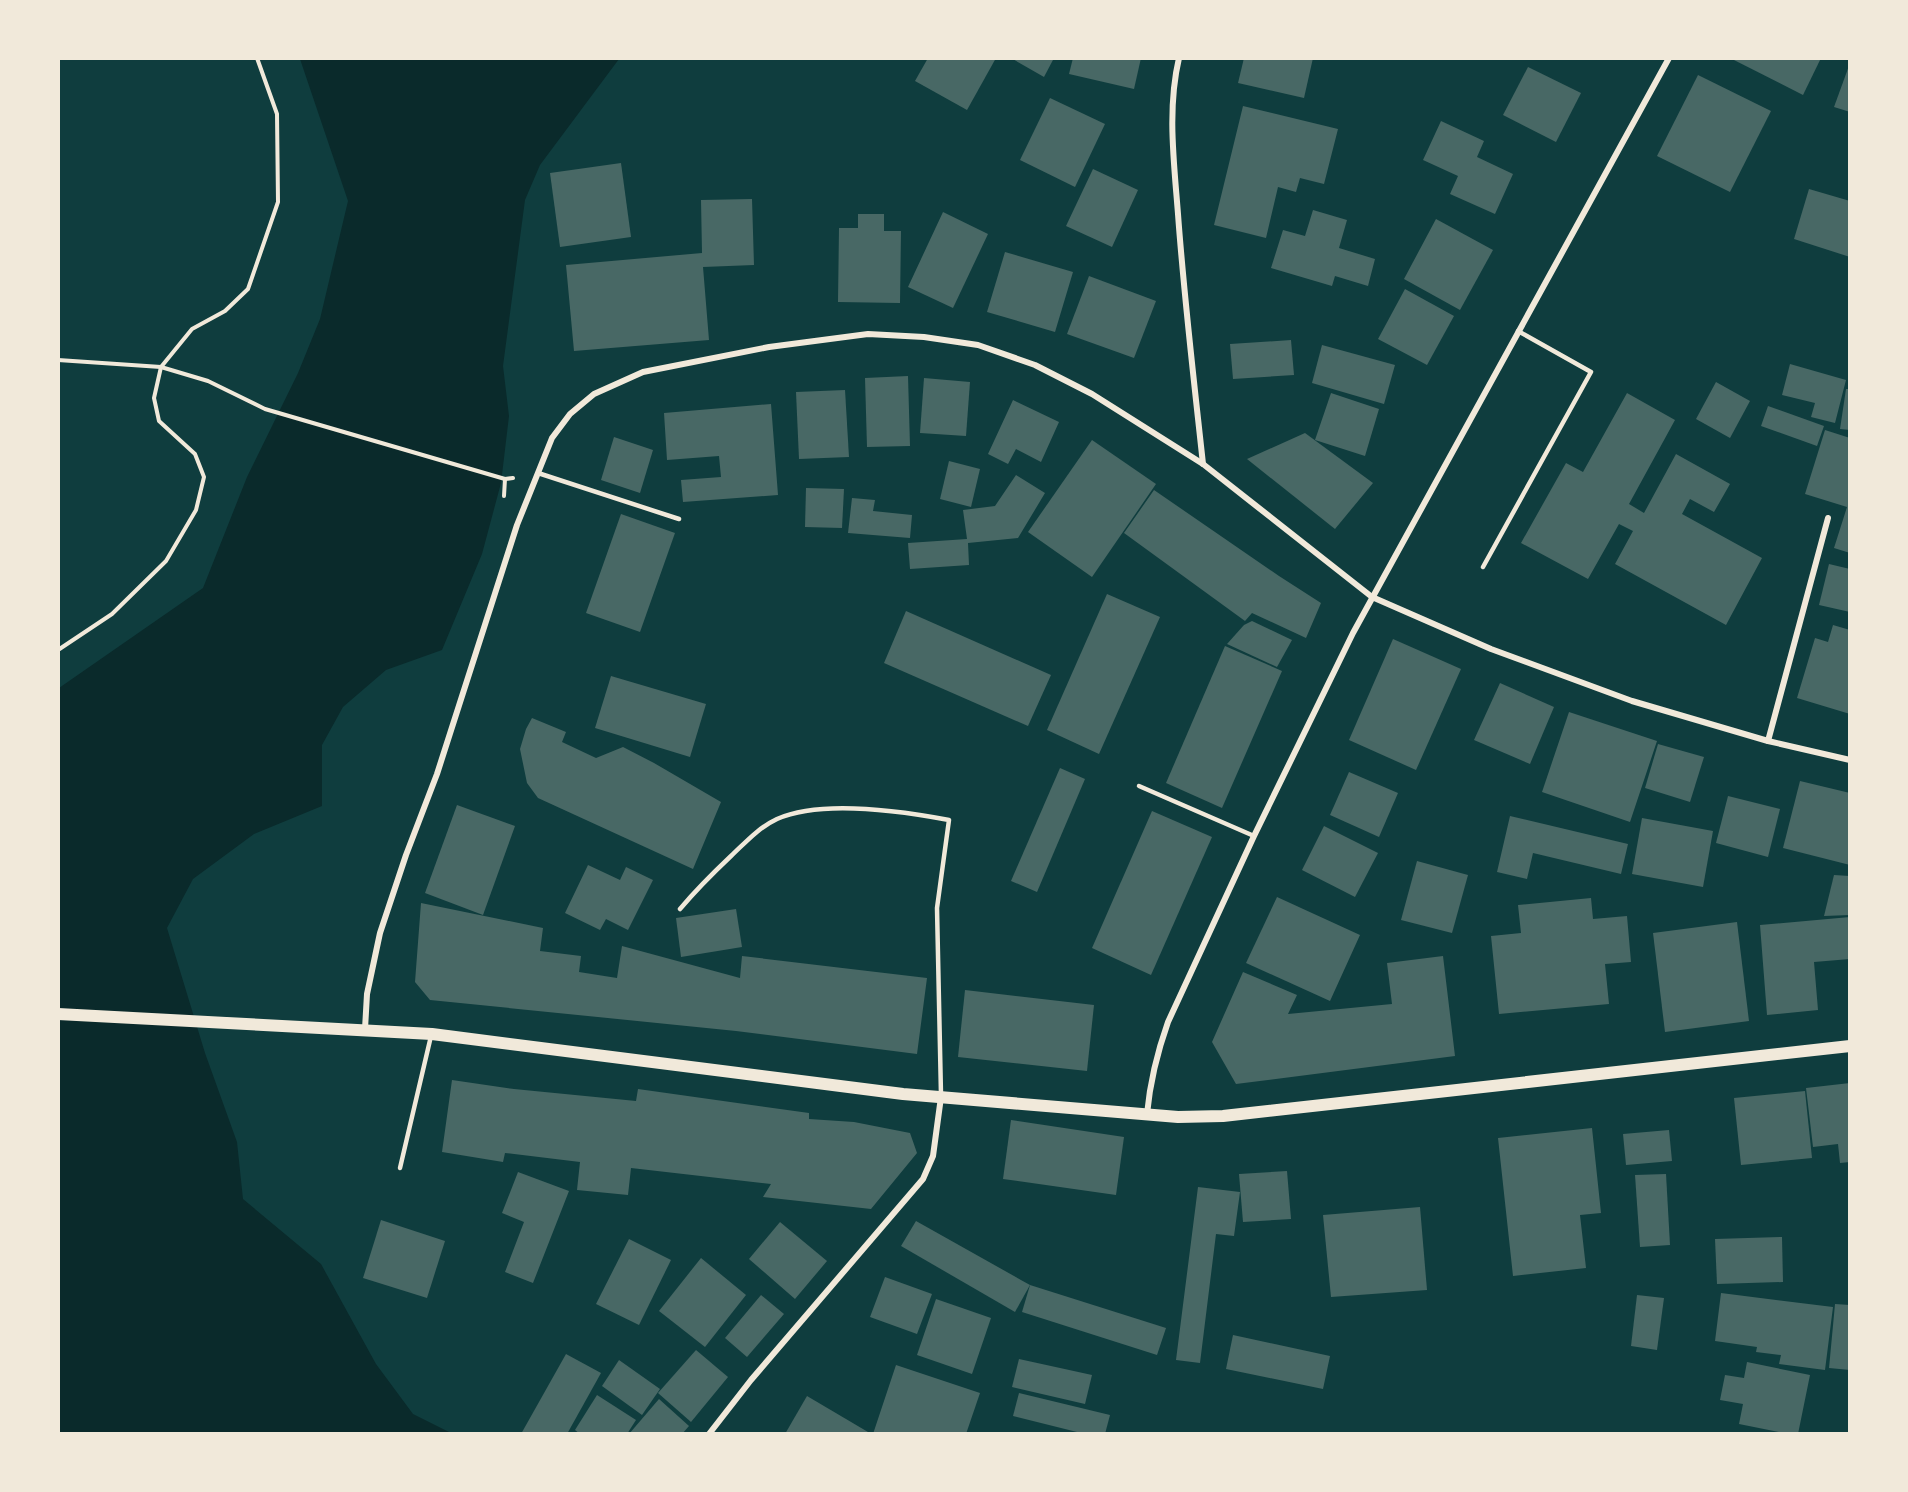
<svg xmlns="http://www.w3.org/2000/svg" width="1908" height="1492" viewBox="0 0 1908 1492" font-family="'Space Grotesk',sans-serif">
<style>
.water{fill:#0a2a2b}
.building{fill:#486865}
.lines{fill:none;stroke-linecap:round;stroke-linejoin:round}
.path{stroke:#f1e9da;stroke-width:4}
.service{stroke:#f1e9da;stroke-width:4.5}
.minor{stroke:#f1e9da;stroke-width:6}
.secondary{stroke:#f1e9da;stroke-width:12}
</style>
<rect width="100%" height="100%" fill="#0f3d3e"/>
<!-- water -->
<path class="water" d="M300 59H619L540 165 525 200 503 366 509 416 501 483 482 554 442 650 386 670 343 707 322 745V806L254 834 193 879 167 928 205 1053 237 1142 243 1199 321 1264 376 1364 413 1414 451 1433 59 1434V688L203 588 247 477 298 373 320 319 348 201Z"/>
<!-- building -->
<g class="building">
<path d="M928 58H996L967 110 915 81Z"/>
<path d="M1011 58H1054L1044 77Z"/>
<path d="M1073 58H1141L1134 89 1069 74Z"/>
<path d="M1244 58H1313L1304 98 1238 83Z"/>
<path d="M1730 58H1821L1803 95Z"/>
<path d="M1850 63V112L1834 107Z"/>
<path d="M1528 67 1581 93 1556 142 1503 115Z"/>
<path d="M1698 75 1771 111 1730 192 1657 156Z"/>
<path d="M1050 98 1105 124 1075 187 1020 160Z"/>
<path d="M1243 106 1338 129 1324 184 1300 178 1296 192 1278 187 1266 238 1214 225Z"/>
<path d="M1441 121 1484 141 1477 157 1513 174 1495 214 1450 194 1458 176 1423 160Z"/>
<path d="M621 163 631 237 560 247 550 173Z"/>
<path d="M1093 169 1138 190 1112 247 1066 226Z"/>
<path d="M1809 189 1850 201V257L1794 239Z"/>
<path d="M752 199 754 265 703 267 709 340 574 351 566 265 702 253 701 200Z"/>
<path d="M1313 210 1347 220 1339 248 1375 259 1368 286 1335 276 1332 286 1271 268 1283 230 1305 236Z"/>
<path d="M943 212 988 234 953 308 908 287Z"/>
<path d="M858 214H884V231H901L900 303 838 302 839 228H858Z"/>
<path d="M1436 219 1493 250 1460 310 1404 279Z"/>
<path d="M1005 252 1073 272 1055 332 987 312Z"/>
<path d="M1089 276 1156 301 1134 358 1067 334Z"/>
<path d="M1405 289 1454 316 1427 365 1378 339Z"/>
<path d="M1291 340 1294 375 1233 379 1230 344Z"/>
<path d="M1322 345 1395 365 1384 404 1312 383Z"/>
<path d="M1790 364 1846 380 1835 423 1811 417 1815 403 1782 395Z"/>
<path d="M908 376 910 446 867 447 865 378Z"/>
<path d="M924 378 970 382 966 436 920 433Z"/>
<path d="M1716 382 1750 401 1730 438 1696 419Z"/>
<path d="M1846 389H1850V430L1840 429Z"/>
<path d="M845 390 849 457 799 459 796 392Z"/>
<path d="M1331 393 1379 409 1365 456 1315 440Z"/>
<path d="M1627 393 1675 420 1629 504 1644 513 1676 454 1730 484 1714 512 1690 499 1682 514 1762 558 1726 625 1615 564 1633 531 1619 524 1588 579 1521 543 1566 463 1583 472Z"/>
<path d="M1013 400 1059 422 1041 462 1016 449 1008 464 988 454Z"/>
<path d="M771 404 778 495 683 502 681 480 721 477 719 456 667 460 664 413Z"/>
<path d="M1768 406 1824 426 1817 446 1761 426Z"/>
<path d="M1825 430 1850 438V553L1834 548 1847 507 1805 494Z"/>
<path d="M1305 433 1373 483 1335 529 1247 459Z"/>
<path d="M614 437 653 450 640 493 601 480Z"/>
<path d="M1092 440 1156 484 1092 577 1028 532Z"/>
<path d="M949 461 980 469 971 507 940 499Z"/>
<path d="M1016 475 1045 493 1018 538 968 543 969 565 910 569 908 543 967 539 963 510 995 506Z"/>
<path d="M806 488 844 489 842 528 805 527Z"/>
<path d="M1154 490 1279 576 1321 603 1306 638 1252 613 1245 621 1124 533Z"/>
<path d="M852 498 875 500 873 511 912 515 910 538 848 533Z"/>
<path d="M621 514 675 533 640 632 586 613Z"/>
<path d="M1829 564 1850 569V612L1819 605Z"/>
<path d="M1107 594 1160 617 1099 754 1047 730Z"/>
<path d="M906 611 1051 675 1028 726 884 663Z"/>
<path d="M1252 621 1292 640 1277 667 1227 644 1244 625Z"/>
<path d="M1833 625 1850 630V714L1797 698 1815 638 1828 642Z"/>
<path d="M1393 639 1461 669 1416 770 1349 740Z"/>
<path d="M1225 646 1282 671 1222 808 1166 783Z"/>
<path d="M611 676 706 704 690 757 595 728Z"/>
<path d="M1500 683 1554 707 1530 764 1474 740Z"/>
<path d="M1569 712 1657 741 1630 822 1542 792Z"/>
<path d="M532 718 566 732 562 742 596 758 623 747 654 763 721 802 693 869 538 798 527 783 520 749 526 729Z"/>
<path d="M1658 744 1704 757 1690 802 1645 788Z"/>
<path d="M1060 768 1085 779 1037 892 1011 881Z"/>
<path d="M1349 772 1398 793 1379 837 1330 815Z"/>
<path d="M1800 781 1850 793V865L1783 848Z"/>
<path d="M1728 796 1780 809 1768 857 1716 843Z"/>
<path d="M457 805 515 826 483 915 425 893Z"/>
<path d="M1152 811 1212 837 1151 975 1092 948Z"/>
<path d="M1510 816 1628 844 1621 874 1533 853 1527 879 1497 872Z"/>
<path d="M1642 818 1713 831 1703 887 1632 874Z"/>
<path d="M1324 826 1378 853 1355 897 1302 870Z"/>
<path d="M1417 861 1468 875 1452 933 1401 920Z"/>
<path d="M588 865 620 880 626 867 653 880 628 930 606 919 600 930 565 913Z"/>
<path d="M1834 875 1850 876V915L1824 916Z"/>
<path d="M1277 897 1360 935 1330 1001 1246 963Z"/>
<path d="M1591 898 1593 919 1627 916 1631 962 1605 964 1609 1004 1499 1014 1491 936 1521 933 1518 905Z"/>
<path d="M421 903 543 928 540 951 581 956 579 972 617 978 622 946 740 978 742 956 927 978 917 1054 736 1031 430 1000 415 982Z"/>
<path d="M736 909 742 947 681 957 676 918Z"/>
<path d="M1850 917V959L1814 962 1818 1010 1767 1015 1760 925Z"/>
<path d="M1737 922 1749 1021 1665 1032 1653 933Z"/>
<path d="M1443 956 1455 1056 1236 1084 1212 1042 1243 972 1297 995 1288 1014 1392 1004 1387 963Z"/>
<path d="M965 990 1094 1005 1087 1071 958 1057Z"/>
<path d="M452 1080 514 1089 636 1101 638 1089 809 1113V1119L854 1122 910 1133 917 1153 871 1209 763 1197 771 1184 631 1168 628 1195 577 1190 580 1162 505 1153 503 1162 442 1152Z"/>
<path d="M1850 1083V1162L1840 1163 1838 1144 1813 1147 1806 1088Z"/>
<path d="M1805 1091 1812 1158 1741 1165 1734 1098Z"/>
<path d="M1011 1120 1124 1137 1116 1195 1003 1179Z"/>
<path d="M1592 1128 1601 1213 1580 1215 1586 1268 1513 1276 1498 1138Z"/>
<path d="M1669 1130 1672 1161 1626 1165 1623 1134Z"/>
<path d="M1287 1171 1291 1219 1243 1222 1239 1174Z"/>
<path d="M518 1172 569 1191 533 1283 505 1272 524 1222 502 1213Z"/>
<path d="M1666 1174 1670 1245 1640 1247 1635 1175Z"/>
<path d="M1198 1187 1240 1192 1234 1236 1216 1234 1200 1363 1176 1360Z"/>
<path d="M1420 1207 1427 1290 1331 1297 1323 1215Z"/>
<path d="M381 1220 445 1241 427 1298 363 1278Z"/>
<path d="M916 1221 1030 1285 1015 1312 901 1246Z"/>
<path d="M780 1222 827 1261 795 1299 749 1259Z"/>
<path d="M1782 1237 1783 1282 1717 1284 1715 1239Z"/>
<path d="M629 1239 671 1260 639 1325 596 1304Z"/>
<path d="M701 1258 746 1295 705 1347 659 1311Z"/>
<path d="M885 1277 932 1294 917 1334 870 1317Z"/>
<path d="M1030 1285 1166 1328 1157 1355 1022 1312Z"/>
<path d="M1721 1293 1833 1307 1825 1370 1779 1364 1781 1355 1756 1352 1757 1347 1715 1341Z"/>
<path d="M761 1295 784 1314 747 1357 725 1338Z"/>
<path d="M1637 1295 1664 1298 1657 1350 1631 1346Z"/>
<path d="M936 1299 991 1318 972 1374 917 1355Z"/>
<path d="M1835 1304 1850 1305V1370L1829 1368Z"/>
<path d="M1233 1335 1330 1356 1323 1389 1226 1369Z"/>
<path d="M696 1350 728 1377 691 1422 658 1393Z"/>
<path d="M566 1354 601 1373 567 1434H521Z"/>
<path d="M1019 1359 1092 1375 1085 1404 1012 1387Z"/>
<path d="M619 1360 660 1389 642 1415 602 1386Z"/>
<path d="M1747 1362 1810 1375 1798 1434H1788L1739 1424 1743 1404 1720 1400 1725 1375 1744 1378Z"/>
<path d="M896 1365 980 1393 966 1434H873Z"/>
<path d="M1019 1393 1110 1415 1105 1434H1085L1013 1416Z"/>
<path d="M597 1395 636 1420 627 1434H580L575 1430Z"/>
<path d="M807 1396 868 1432 867 1434H785Z"/>
<path d="M659 1399 689 1426 682 1434H629Z"/>
</g>
<g class="lines">
<!-- path -->
<g class="path">
<path d="M58 360 161 367 208 381 265 409 505 479 513 478"/>
<path d="M504 496 505 479"/>
<path d="M58 650 112 614 166 561 196 510 204 477 195 454 159 421 154 398 161 367 192 329 225 311 248 289 278 202 277 114 257 58"/>
</g>
<!-- service -->
<g class="service">
<path d="M538 473 679 519"/>
<path d="M1483 567 1591 372 1518 331"/>
<path d="M1139 786 1254 836"/>
<path d="M680 909C696 890 713 873 731 856 746 842 758 828 777 819 822 799 901 811 949 820L937 908 941 1095"/>
<path d="M400 1168 431 1036"/>
</g>
<!-- minor -->
<g class="minor">
<path d="M1179 58C1167 109 1174 162 1178 214 1184 297 1194 381 1203 464"/>
<path d="M1768 741 1828 518"/>
<path d="M365 1029 367 994 380 933 406 855 437 774 517 525 552 438 570 414 594 394 643 372 769 347 868 334 924 337 978 345 1035 365 1092 394 1203 464 1372 597 1491 649 1632 701 1768 741 1850 760"/>
<path d="M1147 1114C1150 1082 1157 1053 1168 1022L1254 836 1353 633 1669 58"/>
<path d="M709 1434 751 1380 923 1179 933 1156 941 1097"/>
</g>
<!-- secondary -->
<path class="secondary" d="M58 1014 432 1034 903 1094 1178 1117 1223 1116 1850 1046"/>
</g>
<!-- border -->
<rect width="1908" height="1492" fill="none" stroke="#f1e9da" stroke-width="120"/>
</svg>
